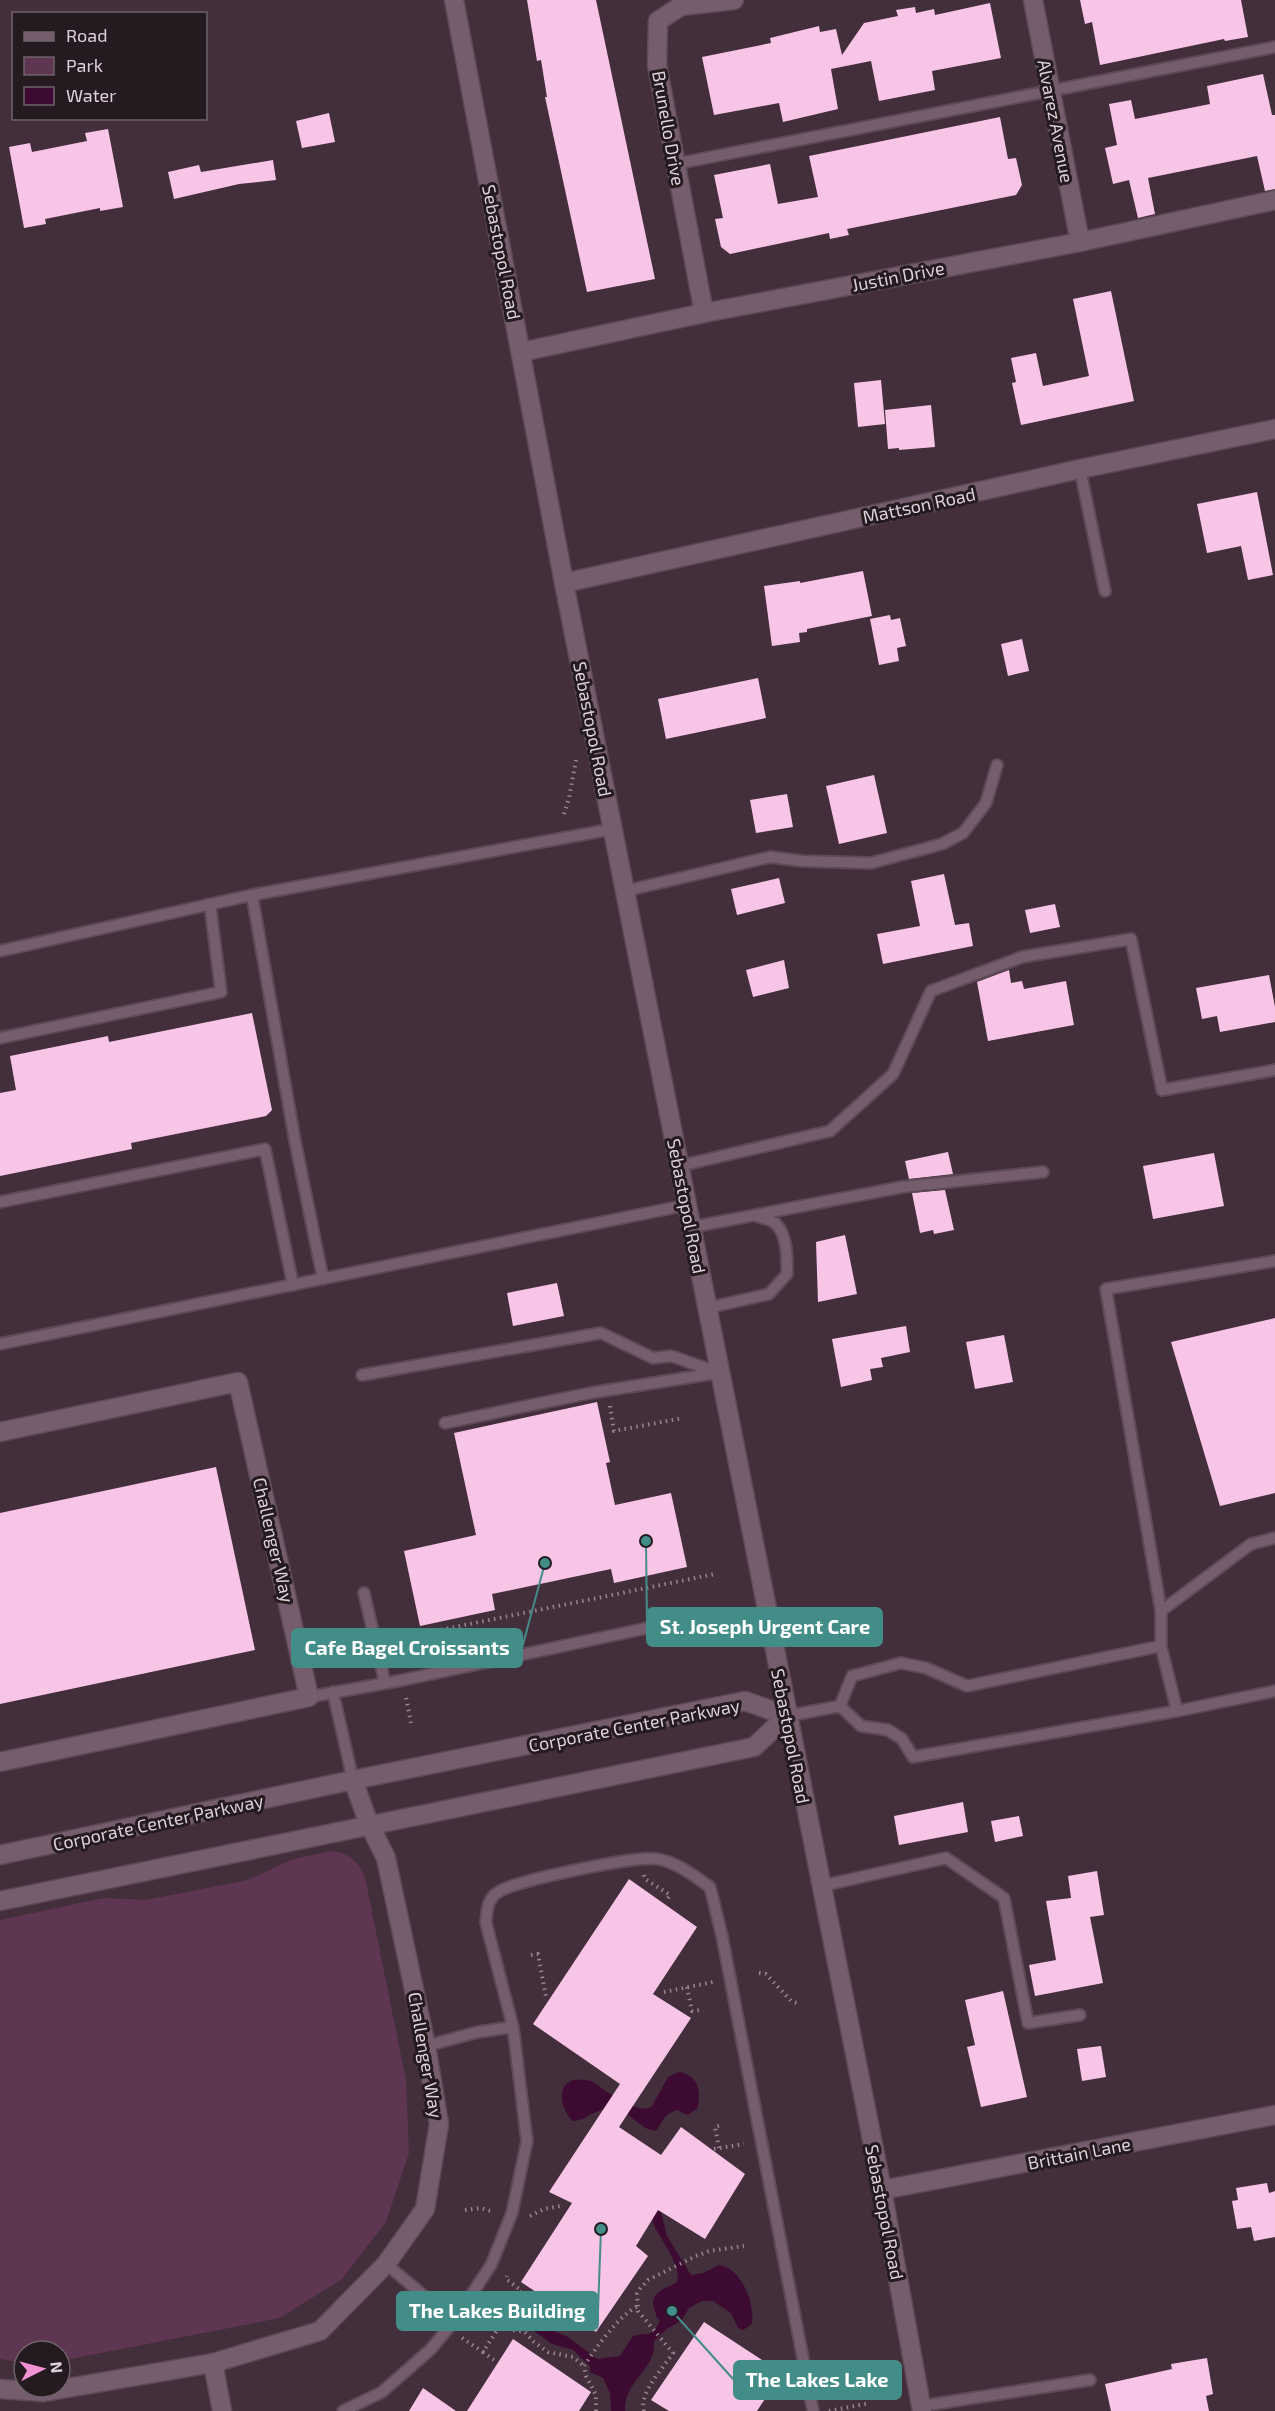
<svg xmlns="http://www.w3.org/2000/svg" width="1275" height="2411" viewBox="0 0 1275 2411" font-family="'Exo 2',sans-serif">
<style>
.green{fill:#5e3652}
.water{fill:#3d0b31}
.building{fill:#f9c5e7}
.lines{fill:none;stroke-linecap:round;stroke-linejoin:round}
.lane-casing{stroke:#5c4a56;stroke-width:14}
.street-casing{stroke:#5c4a56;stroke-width:21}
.secondary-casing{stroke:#5c4a56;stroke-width:21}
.path{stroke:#978591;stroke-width:4;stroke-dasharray:1.5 4.5;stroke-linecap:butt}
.lane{stroke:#755d6d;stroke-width:10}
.street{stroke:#755d6d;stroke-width:18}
.secondary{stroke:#755d6d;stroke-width:18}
.labels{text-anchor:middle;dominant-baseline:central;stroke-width:6;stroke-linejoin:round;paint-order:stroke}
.street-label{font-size:18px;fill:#dfd1da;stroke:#241a20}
.leader{fill:none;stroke:#438d89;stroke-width:2}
.callout-dot{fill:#438d89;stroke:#241a20;stroke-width:2}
.callout{fill:#438d89;stroke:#438d89;stroke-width:2}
.callout-label{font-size:20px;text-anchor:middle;font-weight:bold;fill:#fff}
</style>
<rect width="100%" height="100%" fill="#432e3c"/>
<!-- green -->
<path class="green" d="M333 1851C349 1854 358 1861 365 1877L406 2081 409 2153 386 2222 342 2279 280 2318 60 2361V2351H24V2363L0 2359V1920L104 1898 146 1900 248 1880 293 1859Z"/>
<!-- water -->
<g class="water">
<path d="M678 2072C698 2074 702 2092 697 2109L687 2115 677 2110C664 2114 663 2121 656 2131 642 2130 634 2117 623 2112 599 2102 589 2121 573 2121 563 2113 555 2088 571 2081 577 2079 585 2080 591 2081 605 2089 637 2117 652 2106L668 2077Z"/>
<path d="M658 2210 661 2212 667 2236 691 2275 703 2273 719 2265C742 2268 755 2304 752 2324L743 2330 738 2328 731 2313 713 2301H702L689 2308 682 2320 667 2329 654 2341C657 2370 624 2379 625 2411H611L610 2393 603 2378 590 2372V2366L573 2350 552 2344 516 2318 524 2307 542 2320 547 2328 568 2337 597 2359 620 2356 633 2336C649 2332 652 2338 660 2320L657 2318C656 2313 653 2307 653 2302 655 2289 669 2288 677 2282 682 2265 660 2240 653 2223V2218Z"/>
</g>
<!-- building -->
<g class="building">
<path d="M527 0H596L655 279 587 292 545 97H547L541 60 537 61Z"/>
<path d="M1080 0H1241L1248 37 1225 41 1224 39 1100 65 1092 22 1085 24Z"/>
<path d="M990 3 1001 58 932 71 935 90 879 101 871 61 831 69 838 109 783 122 779 103 714 115 702 57 771 43 770 38 819 26 820 32 836 29 842 55 864 23 898 16 896 10 915 7 916 13 934 9 935 15Z"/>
<path d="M1263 74 1272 115H1275V189L1265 191 1257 156 1148 178 1155 214 1138 218 1129 180 1113 184 1105 148 1117 145 1109 104 1131 100 1135 119 1210 104 1207 86Z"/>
<path d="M329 113 335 142 302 148 296 121Z"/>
<path d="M1000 117 1008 159 1016 158 1022 185 1016 195 847 229 849 235 830 239 829 233 730 254 721 247 715 219 723 218 714 175 770 164 778 204 818 197 809 156Z"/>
<path d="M108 129 123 207 100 211V208L45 219 46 224 24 228 9 147 30 143 32 152 87 141 85 133Z"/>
<path d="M273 160 276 180 239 184 174 199 168 172 199 165 201 172Z"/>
<path d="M1111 291 1134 401 1021 425 1012 383 1016 382 1011 358 1036 353 1043 386 1089 376 1073 299Z"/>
<path d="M881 380 885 424 858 427 854 383Z"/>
<path d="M931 405 935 447 899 450V448L888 449 885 410Z"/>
<path d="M1257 492 1273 575 1248 580 1241 546 1207 553 1197 504Z"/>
<path d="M863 571 872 616 807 629V632L799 633 800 642 772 646 764 586 800 581V583Z"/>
<path d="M890 615 891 620 900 618 906 646 897 648 899 661 879 665 870 619Z"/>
<path d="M1022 639 1029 671 1008 676 1001 644Z"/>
<path d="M758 678 766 718 666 739 658 699Z"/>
<path d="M874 775 887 833 839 844 826 786Z"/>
<path d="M787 794 793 827 756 833 750 800Z"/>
<path d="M944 874 955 925 969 923 973 946 883 964 877 934 920 926 911 881Z"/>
<path d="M779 878 785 903 737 915 731 889Z"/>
<path d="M1055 904 1060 927 1030 933 1025 910Z"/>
<path d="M784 960 789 988 753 997 746 970Z"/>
<path d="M1009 970 1011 983 1022 981 1024 989 1066 981 1074 1025 988 1041 977 982Z"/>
<path d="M1269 975 1275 1007V1022L1220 1032 1217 1016 1202 1019 1196 988Z"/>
<path d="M252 1013 272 1110 266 1116 131 1143 132 1149 0 1176V1093L16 1090 10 1056 108 1036 109 1042Z"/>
<path d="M948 1152 953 1174 909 1179 905 1161Z"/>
<path d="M1214 1153 1224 1206 1153 1219 1143 1166Z"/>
<path d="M945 1190 954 1230 934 1234 933 1230 920 1233 912 1193Z"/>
<path d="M845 1235 857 1294 818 1302 816 1242Z"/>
<path d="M557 1283 564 1316 513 1326 507 1293Z"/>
<path d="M1275 1318V1493L1220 1506 1171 1342Z"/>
<path d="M906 1326 910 1352 881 1358 883 1367 870 1369 872 1380 841 1387 832 1339Z"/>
<path d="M1004 1335 1013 1382 975 1389 966 1342Z"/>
<path d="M597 1402 610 1462 606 1463 615 1505 671 1493 687 1567 614 1583 611 1569 492 1594 495 1610 420 1626 404 1551 476 1535 454 1433Z"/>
<path d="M216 1467 255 1650 0 1704V1513Z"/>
<path d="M963 1802 968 1832 899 1845 894 1816Z"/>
<path d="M1019 1816 1023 1836 995 1842 991 1821Z"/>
<path d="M1097 1871 1104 1915 1090 1917 1103 1983 1035 1996 1029 1965 1056 1960 1046 1901 1071 1898 1068 1876Z"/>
<path d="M629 1879 697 1927 653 1994 691 2018 619 2127 661 2155 681 2127 745 2174 705 2239 658 2210 636 2246 648 2256 596 2332 521 2282 572 2203 549 2192 620 2084 533 2024Z"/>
<path d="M1003 1991 1027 2097 981 2107 967 2047 975 2045 965 2000Z"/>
<path d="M1101 2046 1106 2077 1082 2081 1077 2049Z"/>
<path d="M1267 2183 1269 2193 1275 2191V2237L1254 2241 1251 2227 1237 2229 1232 2201 1238 2200 1236 2188Z"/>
<path d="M704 2322 782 2373 757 2411H669L651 2400Z"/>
<path d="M513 2339 591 2392 579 2411H467Z"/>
<path d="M1207 2358 1213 2394 1206 2396 1209 2411H1111L1105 2384 1172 2369 1171 2364Z"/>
<path d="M423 2388 456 2411H409Z"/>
</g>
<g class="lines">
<defs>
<g id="lane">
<path d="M675 164 1275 47"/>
<path d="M1080 469 1105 591"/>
<path d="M625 891 770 857 802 861 871 863 942 844 963 833 986 803 997 765"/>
<path d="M0 951 252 895"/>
<path d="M0 1038 221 992 210 904"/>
<path d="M679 1166 830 1131 893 1074 931 991 1022 957 1131 939 1162 1090 1275 1070"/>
<path d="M0 1202 265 1149 293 1285"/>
<path d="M692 1227 902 1187 1043 1172"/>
<path d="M323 1279 295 1141 252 895 613 829"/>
<path d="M707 1308 769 1294 787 1274C787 1259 788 1235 775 1223 771 1220 762 1218 757 1216"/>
<path d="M0 1344 687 1205"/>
<path d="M362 1375 601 1333 653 1358 671 1356 720 1373"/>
<path d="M445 1423 590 1393 717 1373"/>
<path d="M364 1593 385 1683"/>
<path d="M1161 1611 1251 1544 1275 1538"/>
<path d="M333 1692 353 1780"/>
<path d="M309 1697 403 1680 671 1623"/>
<path d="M840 1706 861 1726 888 1730 902 1739 913 1757 1177 1711 1275 1691"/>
<path d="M840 1706 852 1676 901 1663 926 1668 967 1686 1161 1646"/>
<path d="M1177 1711 1161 1646V1611L1106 1289 1275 1261"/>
<path d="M787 1716 840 1706"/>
<path d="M821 1886 946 1858 1004 1898 1028 2023 1080 2015"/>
<path d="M426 2046 478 2032 513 2027 486 1923C487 1910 487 1898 500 1891 519 1880 638 1855 658 1859 678 1863 694 1876 710 1887L722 1936 813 2411"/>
<path d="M386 2264 454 2321"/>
<path d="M921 2406 1090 2380"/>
<path d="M343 2411 382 2392 431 2349 454 2321 491 2265 512 2213 527 2141 513 2027"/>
</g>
<g id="street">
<path d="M1033 0 1080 242"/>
<path d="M704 313 657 65 658 21 681 6 734 0"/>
<path d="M521 352 704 313 1080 242 1275 200"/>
<path d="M564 583 1080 469 1275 429"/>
<path d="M0 1432 238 1382 309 1697 0 1762"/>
<path d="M882 2190 1275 2115"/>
<path d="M213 2363 222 2411"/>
<path d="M0 2389 44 2392 213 2363 320 2331 386 2264 425 2209 439 2124 426 2046 386 1858 369 1824 353 1780"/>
</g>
<g id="secondary">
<path d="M454 0 564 583 882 2190 922 2411"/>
<path d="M0 1855 353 1780 745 1701 787 1716"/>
<path d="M0 1901 754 1747 787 1716"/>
</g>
</defs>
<!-- lane casing -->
<use href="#lane" class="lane-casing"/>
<!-- street casing -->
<use href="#street" class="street-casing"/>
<!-- secondary casing -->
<use href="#secondary" class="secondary-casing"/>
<!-- path -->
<g class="path">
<path d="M564 814 569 798 576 760"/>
<path d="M610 1406 614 1431 683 1418"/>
<path d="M397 1647 396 1639 715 1574"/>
<path d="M406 1698 411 1723"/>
<path d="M644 1875 645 1879 670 1895 667 1900"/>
<path d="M531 1955 538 1954 546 1997"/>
<path d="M759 1973 766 1974 791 2001 800 2004"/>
<path d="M687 1987 692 2011 700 2010"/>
<path d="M664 1992 713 1982"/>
<path d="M719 2148 715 2127 721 2125"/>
<path d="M714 2149 744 2144"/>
<path d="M465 2210 480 2208 494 2212"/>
<path d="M530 2216 544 2209 560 2206"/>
<path d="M497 2323 512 2330 525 2332 534 2342 548 2352 573 2357 584 2366"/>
<path d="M462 2338 483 2352 522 2291 506 2279 507 2276"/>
<path d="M483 2352 494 2360"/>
<path d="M596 2411V2395L586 2376 584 2366C596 2348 618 2316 638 2306"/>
<path d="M644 2411C638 2394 664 2367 673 2353L638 2311 637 2294 640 2289 648 2280 696 2256 709 2251 744 2246"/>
<path d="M829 2411 870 2403"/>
</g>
<!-- lane -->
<use href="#lane" class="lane"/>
<!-- street -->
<use href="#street" class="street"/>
<!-- secondary -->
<use href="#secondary" class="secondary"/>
</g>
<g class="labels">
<!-- street labels -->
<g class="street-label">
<text transform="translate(1056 121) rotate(79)">Alvarez Avenue</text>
<text transform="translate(669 128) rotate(80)">Brunello Drive</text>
<text transform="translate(502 252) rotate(79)">Sebastopol Road</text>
<text transform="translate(898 276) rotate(-11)">Justin Drive</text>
<text transform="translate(919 505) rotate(-12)">Mattson Road</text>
<text transform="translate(593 729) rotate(79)">Sebastopol Road</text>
<text transform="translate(687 1206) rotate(79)">Sebastopol Road</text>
<text transform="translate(274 1540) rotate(77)">Challenger Way</text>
<text transform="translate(634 1725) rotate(-11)">Corporate Center Parkway</text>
<text transform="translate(791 1736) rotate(79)">Sebastopol Road</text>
<text transform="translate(158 1822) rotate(-12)">Corporate Center Parkway</text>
<text transform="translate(426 2055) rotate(80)">Challenger Way</text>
<text transform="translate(1079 2153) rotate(-11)">Brittain Lane</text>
<text transform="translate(885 2212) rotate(79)">Sebastopol Road</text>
</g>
</g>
<!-- callouts -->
<path class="leader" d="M646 1541L647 1627M545 1563L522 1648M601 2229L598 2311M672 2311L734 2380"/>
<g class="callout-dot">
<circle cx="646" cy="1541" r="6"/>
<circle cx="545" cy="1563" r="6"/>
<circle cx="601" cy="2229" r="6"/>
<circle cx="672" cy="2311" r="6"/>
</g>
<g class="callout">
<rect x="647" y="1608" width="235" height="38" rx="6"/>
<rect x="292" y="1629" width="230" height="38" rx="6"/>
<rect x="397" y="2292" width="201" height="38" rx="6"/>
<rect x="734" y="2361" width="167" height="38" rx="6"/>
</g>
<g class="callout-label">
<text x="765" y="1634">St. Joseph Urgent Care</text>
<text x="407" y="1655">Cafe Bagel Croissants</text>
<text x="497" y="2318">The Lakes Building</text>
<text x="817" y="2387">The Lakes Lake</text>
</g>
<!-- legend -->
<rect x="12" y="12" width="195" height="108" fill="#241a20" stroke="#6f636a" stroke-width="1.5"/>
<rect x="24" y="32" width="30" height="9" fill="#755d6d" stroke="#6f636a" stroke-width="1.5"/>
<text x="66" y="42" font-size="18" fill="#dfd1da">Road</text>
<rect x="24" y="57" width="30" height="18" fill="#5e3652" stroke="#6f636a" stroke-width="1.5"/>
<text x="66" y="72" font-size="18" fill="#dfd1da">Park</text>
<rect x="24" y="87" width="30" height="18" fill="#3d0b31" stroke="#6f636a" stroke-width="1.5"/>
<text x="66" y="102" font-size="18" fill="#dfd1da">Water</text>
<!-- north arrow -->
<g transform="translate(42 2369) rotate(84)"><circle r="28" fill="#241a20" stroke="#6f636a" stroke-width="1.5"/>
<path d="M0-4.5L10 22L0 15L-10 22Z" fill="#f391d5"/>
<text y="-9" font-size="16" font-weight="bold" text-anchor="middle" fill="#dfd1da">N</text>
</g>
</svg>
